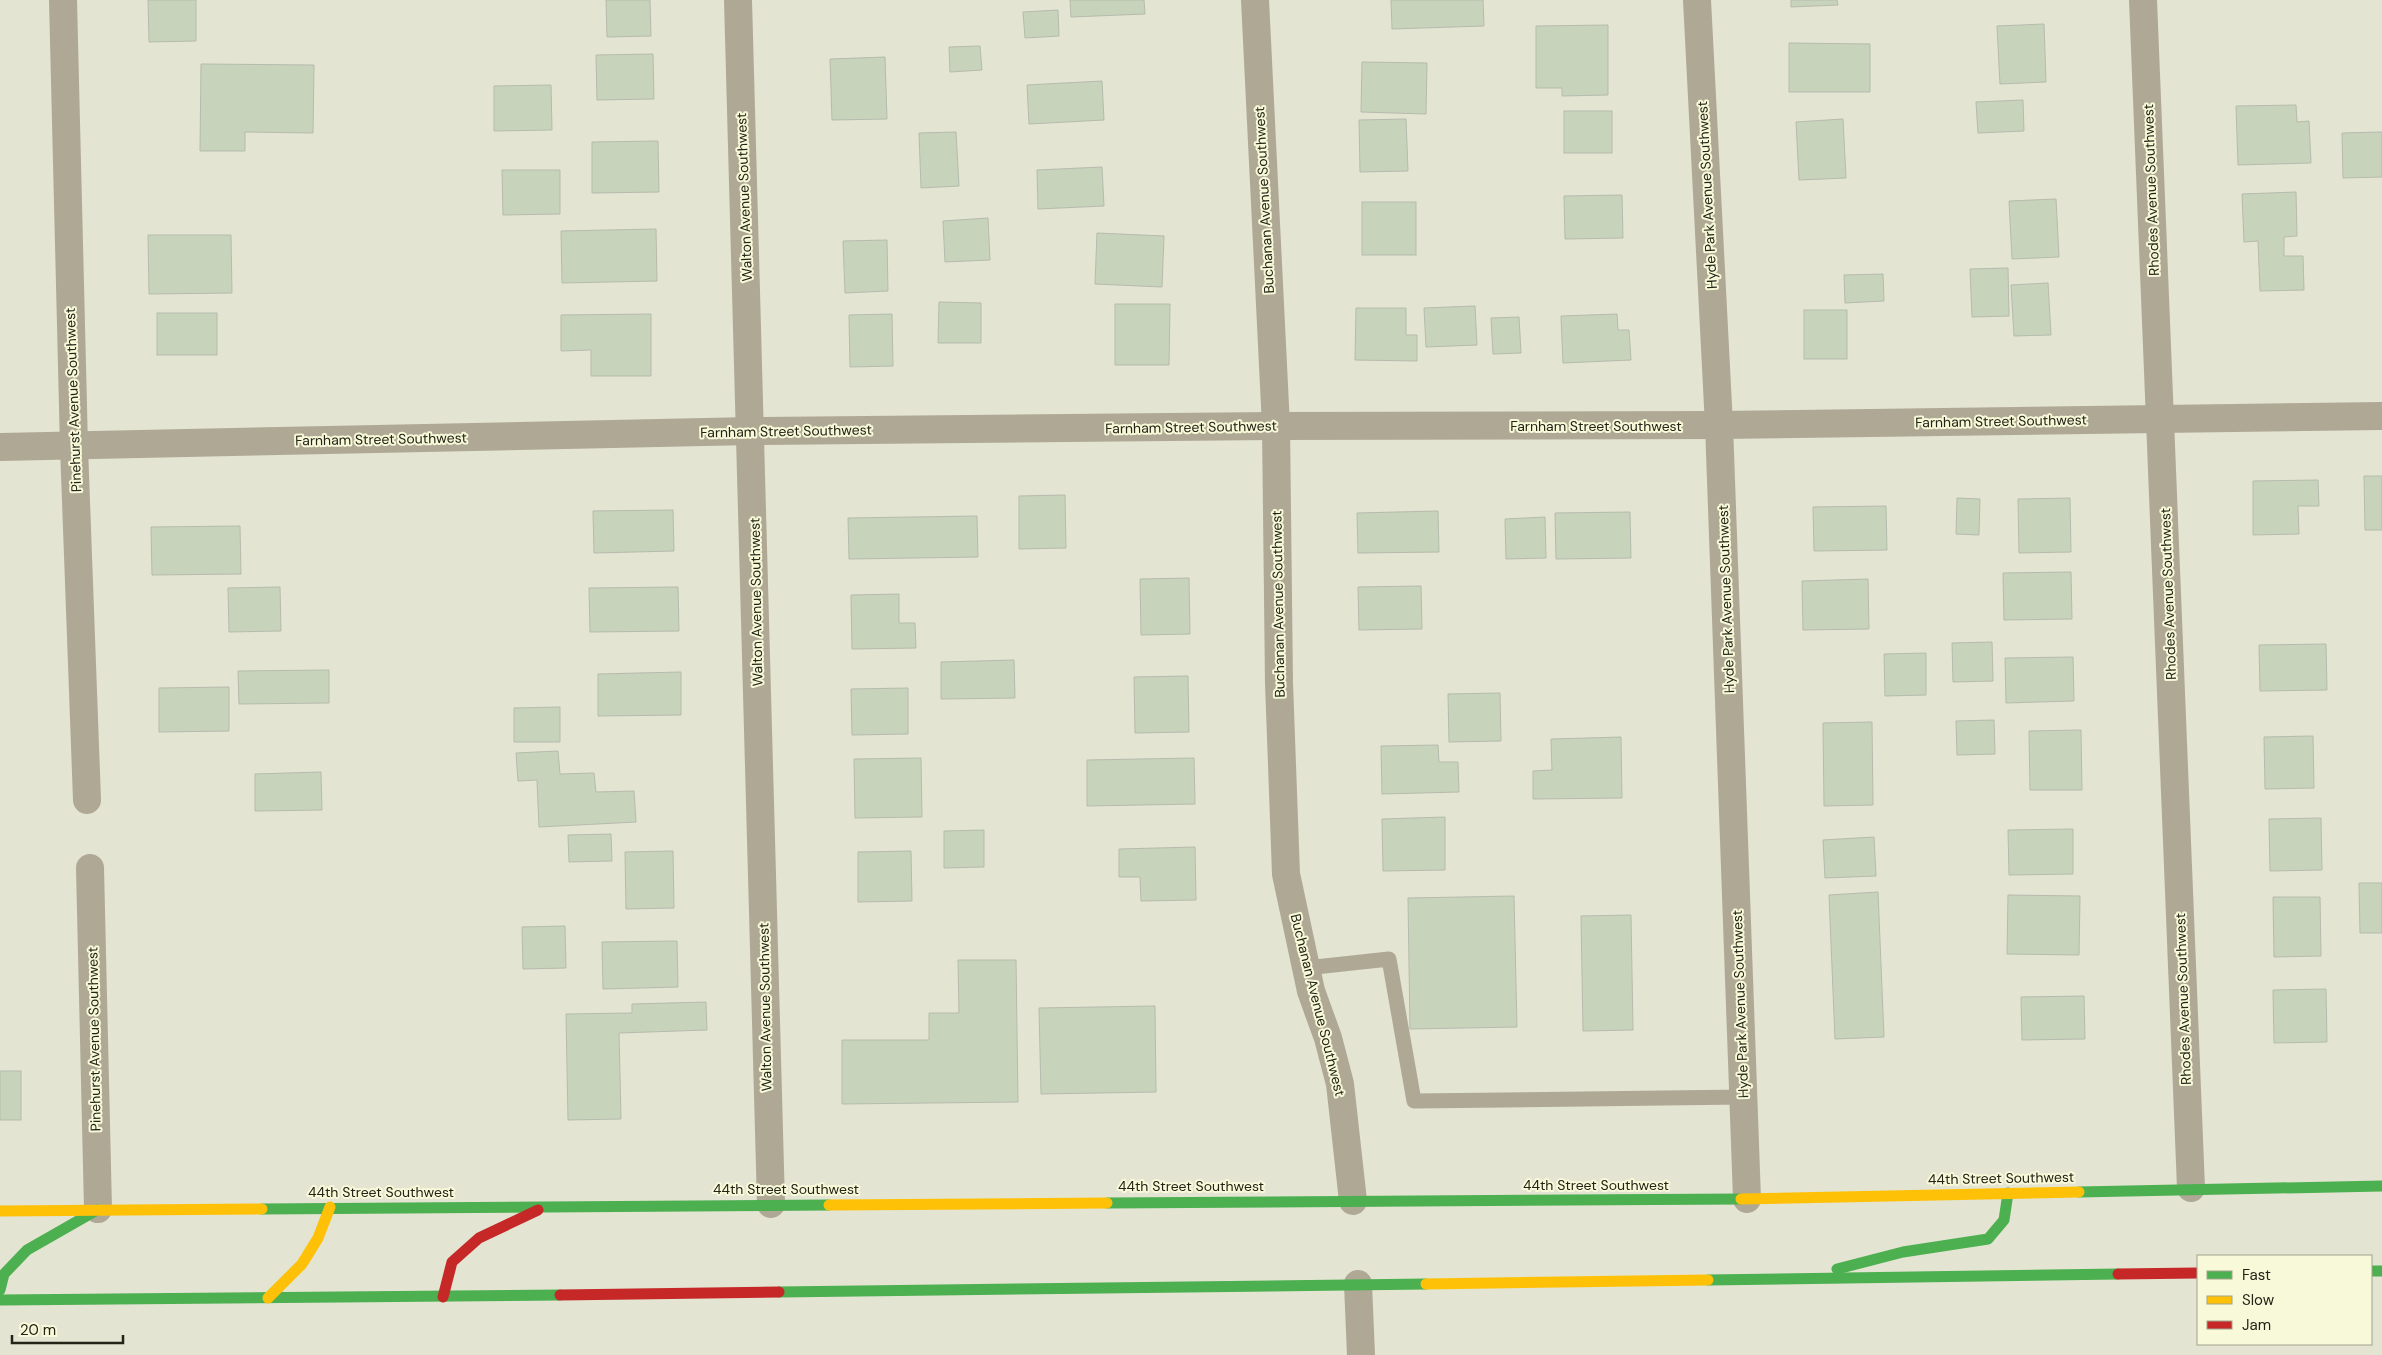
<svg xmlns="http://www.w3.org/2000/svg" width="2382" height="1355" viewBox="0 0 2382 1355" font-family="'DM Sans',sans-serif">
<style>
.building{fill:#c8d3bc;stroke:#b6bbad}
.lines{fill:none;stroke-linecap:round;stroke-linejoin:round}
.lane{stroke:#afa895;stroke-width:15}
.street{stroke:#afa895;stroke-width:28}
.fast{stroke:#4caf50;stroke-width:11}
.slow{stroke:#ffc107;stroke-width:11}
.jam{stroke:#c62828;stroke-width:11}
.labels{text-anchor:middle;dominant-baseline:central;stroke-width:4;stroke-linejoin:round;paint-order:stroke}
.street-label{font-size:14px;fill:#232317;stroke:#f7f9d8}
</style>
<rect width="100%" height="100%" fill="#e3e4d2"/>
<!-- building -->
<g class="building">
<path d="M148 0H196V41L149 42Z"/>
<path d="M606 0H650L651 36 607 37Z"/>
<path d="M1070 0H1144L1145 14 1071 17Z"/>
<path d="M1391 0H1483L1484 26 1392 29Z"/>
<path d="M1791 0H1837L1838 5 1791 7Z"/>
<path d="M1058 10 1059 36 1025 38 1023 12Z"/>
<path d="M2044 24 2046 82 2000 84 1997 26Z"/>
<path d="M1608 25V95L1562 96V88H1536V26Z"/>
<path d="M1789 43 1870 44V92H1789Z"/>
<path d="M980 46 982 70 950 72 949 47Z"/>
<path d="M653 54 654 99 597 100 596 55Z"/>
<path d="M885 57 887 119 832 120 830 59Z"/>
<path d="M1362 62 1427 63 1426 114 1361 112Z"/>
<path d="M201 64 314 65 313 133 245 132V151H200Z"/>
<path d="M1102 81 1104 120 1029 124 1027 85Z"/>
<path d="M551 85 552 130 494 131V86Z"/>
<path d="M2023 100 2024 131 1978 133 1976 102Z"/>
<path d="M2296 105 2297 122 2309 121 2311 163 2238 165 2236 106Z"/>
<rect x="1564" y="111" width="48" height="42"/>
<path d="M1406 119 1408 171 1360 172 1359 120Z"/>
<path d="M1843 119 1846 178 1799 180 1796 122Z"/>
<path d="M956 132 959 186 921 188 919 133Z"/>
<path d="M2382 132V177L2343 178 2342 133Z"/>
<path d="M658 141 659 192 592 193V142Z"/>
<path d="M1102 167 1104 206 1038 209 1037 170Z"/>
<path d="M502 170H560V214L503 215Z"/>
<path d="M2296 192 2297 236 2284 237V256H2303L2304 290 2260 291 2258 241 2244 242 2242 194Z"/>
<path d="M1622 195 1623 238 1565 239 1564 196Z"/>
<path d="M2056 199 2059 257 2012 259 2009 201Z"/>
<rect x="1362" y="202" width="54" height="53"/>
<path d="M988 218 990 260 945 262 943 221Z"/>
<path d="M656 229 657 281 562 283 561 231Z"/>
<path d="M1097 233 1164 236 1162 287 1095 284Z"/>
<path d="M148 235H231L232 293 149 294Z"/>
<path d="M887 240 888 291 845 293 843 241Z"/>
<path d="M2008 268 2009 316 1972 317 1970 269Z"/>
<path d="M1883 274 1884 301 1845 303 1844 275Z"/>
<path d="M2048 283 2051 335 2014 336 2011 285Z"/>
<path d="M939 302 981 303V343H938Z"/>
<path d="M1115 304H1170L1169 365H1115Z"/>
<path d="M1475 306 1477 345 1426 347 1424 308Z"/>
<path d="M1356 308H1406V335H1417V361L1355 360Z"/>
<rect x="1804" y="310" width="43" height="49"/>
<rect x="157" y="313" width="60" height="42"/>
<path d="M651 314V376H591V350L561 351V315Z"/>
<path d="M892 314 893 366 850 367 849 315Z"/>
<path d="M1617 314 1618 330H1629L1631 360 1563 363 1561 316Z"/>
<path d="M1519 317 1521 353 1493 354 1491 318Z"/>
<path d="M2364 476H2382V530H2365Z"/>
<path d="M2318 480 2319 506H2298L2299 534 2253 535V481Z"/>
<path d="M1065 495 1066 548 1019 549V496Z"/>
<path d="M1957 498 1980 499 1979 535 1956 534Z"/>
<path d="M2070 498 2071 552 2019 553 2018 499Z"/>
<path d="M1886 506 1887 550 1814 551 1813 507Z"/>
<path d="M673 510 674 551 594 553 593 511Z"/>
<path d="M1438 511 1439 552 1358 553 1357 513Z"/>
<path d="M1630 512 1631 558 1556 559 1555 513Z"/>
<path d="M977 516 978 557 849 559 848 518Z"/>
<path d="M1545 517 1546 558 1506 559 1505 519Z"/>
<path d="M240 526 241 574 152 575 151 527Z"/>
<path d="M2071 572 2072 619 2004 620 2003 573Z"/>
<path d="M1189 578 1190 634 1141 635 1140 579Z"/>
<path d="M1868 579 1869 629 1803 630 1802 581Z"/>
<path d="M1421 586 1422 629 1359 630 1358 587Z"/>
<path d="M280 587 281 631 229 632 228 588Z"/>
<path d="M678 587 679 631 590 632 589 588Z"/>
<path d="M899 594V623H915L916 648 852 649 851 595Z"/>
<path d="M1992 642 1993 681 1953 682 1952 643Z"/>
<path d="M2326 644 2327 690 2260 691 2259 645Z"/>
<path d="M1926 653V695L1885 696 1884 654Z"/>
<path d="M2073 657 2074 701 2006 703 2005 658Z"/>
<path d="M1014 660 1015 698 941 699V662Z"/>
<path d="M329 670V703L239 704 238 671Z"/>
<path d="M681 672V715L598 716V674Z"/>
<path d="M1188 676 1189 732 1135 733 1134 677Z"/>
<path d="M229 687V731L159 732V688Z"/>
<path d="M908 688V734L852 735 851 689Z"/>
<path d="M1500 693 1501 741 1449 742 1448 694Z"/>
<path d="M560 707V742H514V708Z"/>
<path d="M1994 720 1995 754 1957 755 1956 721Z"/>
<path d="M1872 722 1873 805 1824 806 1823 723Z"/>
<path d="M2081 730 2082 790H2030L2029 731Z"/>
<path d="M2313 736 2314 788 2265 789 2264 737Z"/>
<path d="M1621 737 1622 798 1533 799V771L1552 770 1551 739Z"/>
<path d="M1438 745 1439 762H1458L1459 792 1382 794 1381 746Z"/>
<path d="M558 751 560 774 594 773 596 792 634 791 636 822 539 827 537 780 518 781 516 753Z"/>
<path d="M921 758 922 817 855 818 854 759Z"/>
<path d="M1194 758 1195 804 1087 806V760Z"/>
<path d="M321 772 322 810 255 811V774Z"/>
<path d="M1445 817V870L1383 871 1382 819Z"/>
<path d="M2321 818 2322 870 2270 871 2269 819Z"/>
<path d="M2073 829V874L2009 875 2008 830Z"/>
<path d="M984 830V867L944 868V831Z"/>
<path d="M611 834 612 861 569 862 568 835Z"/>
<path d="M1874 837 1876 876 1825 878 1823 840Z"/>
<path d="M1195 847 1196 900 1141 901 1140 877H1119V849Z"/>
<path d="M673 851 674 908 626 909 625 852Z"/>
<path d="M911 851 912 901 858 902V852Z"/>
<path d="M2359 883H2382V933H2360Z"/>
<path d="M1878 892 1884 1037 1835 1039 1829 895Z"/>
<path d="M2008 895 2080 896 2079 955 2007 954Z"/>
<path d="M1514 896 1517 1027 1410 1029 1408 898Z"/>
<path d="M2273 897H2320L2321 956 2274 957Z"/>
<path d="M1631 915 1633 1030 1583 1031 1581 916Z"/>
<path d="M565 926 566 968 523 969 522 927Z"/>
<path d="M677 941 678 987 603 989 602 942Z"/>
<path d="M958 960H1016L1018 1102 842 1104V1040H929V1013H959Z"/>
<path d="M2326 989 2327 1042 2274 1043 2273 990Z"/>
<path d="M2084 996 2085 1039 2022 1040 2021 997Z"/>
<path d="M706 1002 707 1030 619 1033 621 1119 568 1120 566 1014 632 1013V1004Z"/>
<path d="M1155 1006 1156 1092 1041 1094 1039 1008Z"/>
<rect x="0" y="1071" width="21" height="49"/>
</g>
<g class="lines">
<!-- lane -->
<path class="lane" d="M1306 968 1389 959 1414 1101 1744 1097"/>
<!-- street -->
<g class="street">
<path d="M63 0 74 447 87 800"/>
<path d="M738 0 771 1204"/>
<path d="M1255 0 1276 426 1279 683 1286 874 1311 991 1328 1038 1340 1084 1353 1201"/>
<path d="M1697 0 1719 425 1747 1199"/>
<path d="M2143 0 2191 1188"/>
<path d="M0 447 751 431 1276 426 1719 425 2382 416"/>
<path d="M90 868 98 1209"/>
<path d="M1358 1284 1361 1355"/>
</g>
<!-- fast -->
<g class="fast">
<path d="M2079 1192 2382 1186"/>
<path d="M1107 1203 1741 1199"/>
<path d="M262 1209 829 1205"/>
<path d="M1837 1269 1903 1252 1988 1239 2004 1220 2008 1193"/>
<path d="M2371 1271H2382"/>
<path d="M1708 1280 2118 1274"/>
<path d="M0 1290 4 1274 27 1250 97 1210"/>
<path d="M779 1292 1426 1284"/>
<path d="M0 1300 560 1295"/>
</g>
<!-- slow -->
<g class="slow">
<path d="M1741 1199 2079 1192"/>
<path d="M829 1205 1107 1203"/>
<path d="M0 1211 262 1209"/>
<path d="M1426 1284 1708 1280"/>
<path d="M268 1298 302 1264 318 1238 330 1207"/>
</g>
<!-- jam -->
<g class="jam">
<path d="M2118 1274 2198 1273"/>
<path d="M560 1295 779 1292"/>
<path d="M443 1297 452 1262 479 1238 538 1210"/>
</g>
</g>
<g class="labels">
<!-- street labels -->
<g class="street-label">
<text transform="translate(2151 190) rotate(-92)">Rhodes Avenue Southwest</text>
<text transform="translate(1707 195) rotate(-93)">Hyde Park Avenue Southwest</text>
<text transform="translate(744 197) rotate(-92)">Walton Avenue Southwest</text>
<text transform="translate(1264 200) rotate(-93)">Buchanan Avenue Southwest</text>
<text transform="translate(73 400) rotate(-92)">Pinehurst Avenue Southwest</text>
<text transform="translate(2001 421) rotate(-1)">Farnham Street Southwest</text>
<text x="1596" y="426">Farnham Street Southwest</text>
<text transform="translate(1191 427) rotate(-1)">Farnham Street Southwest</text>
<text transform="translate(786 431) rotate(-1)">Farnham Street Southwest</text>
<text transform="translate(381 439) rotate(-1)">Farnham Street Southwest</text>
<text transform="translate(2168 594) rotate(-92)">Rhodes Avenue Southwest</text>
<text transform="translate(1726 599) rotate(-92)">Hyde Park Avenue Southwest</text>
<text transform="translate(756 602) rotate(-91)">Walton Avenue Southwest</text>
<text transform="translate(1278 604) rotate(-91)">Buchanan Avenue Southwest</text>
<text transform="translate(2183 999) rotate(-92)">Rhodes Avenue Southwest</text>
<text transform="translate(1740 1004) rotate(-92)">Hyde Park Avenue Southwest</text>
<text transform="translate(1318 1005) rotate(76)">Buchanan Avenue Southwest</text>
<text transform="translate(765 1007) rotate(-91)">Walton Avenue Southwest</text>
<text transform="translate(94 1039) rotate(-91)">Pinehurst Avenue Southwest</text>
<text transform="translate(2001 1178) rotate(-1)">44th Street Southwest</text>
<text x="1596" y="1185">44th Street Southwest</text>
<text x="1191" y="1186">44th Street Southwest</text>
<text x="786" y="1189">44th Street Southwest</text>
<text x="381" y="1192">44th Street Southwest</text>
</g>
</g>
<!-- legend -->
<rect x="2197" y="1255" width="175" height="90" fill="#f7f9d8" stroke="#a2a38b"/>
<rect x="2207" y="1271" width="25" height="8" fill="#4caf50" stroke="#a2a38b"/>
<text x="2242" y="1280" font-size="15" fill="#232317">Fast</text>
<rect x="2207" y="1296" width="25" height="8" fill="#ffc107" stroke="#a2a38b"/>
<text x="2242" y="1305" font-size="15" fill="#232317">Slow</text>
<rect x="2207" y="1321" width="25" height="8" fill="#c62828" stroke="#a2a38b"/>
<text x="2242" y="1330" font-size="15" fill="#232317">Jam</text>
<!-- scale -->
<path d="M12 1335v8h111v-8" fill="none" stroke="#232317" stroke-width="2.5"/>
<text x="20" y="1335" font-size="15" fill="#232317" stroke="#f7f9d8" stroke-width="4" paint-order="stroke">20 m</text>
</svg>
